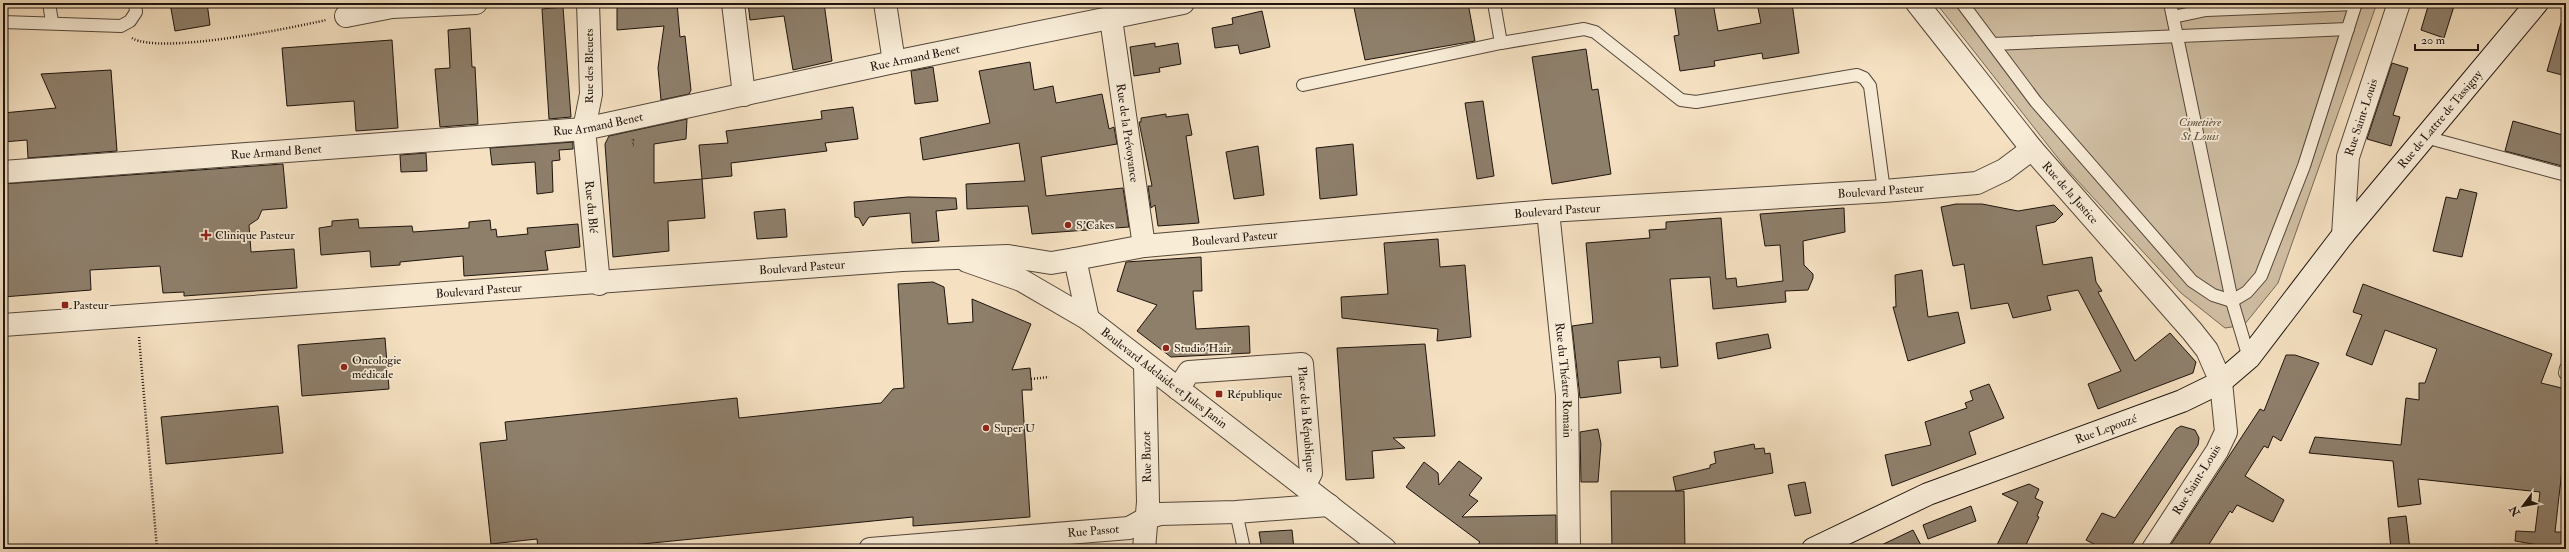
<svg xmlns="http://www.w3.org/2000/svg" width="2569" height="552" viewBox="0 0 2569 552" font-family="'IM FELL Double Pica',serif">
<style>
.green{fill:#d0bea3;stroke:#776958}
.building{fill:#8e7f6b;stroke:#1e140d}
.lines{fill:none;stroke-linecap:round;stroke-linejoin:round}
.service-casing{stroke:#54473a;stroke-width:14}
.minor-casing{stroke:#54473a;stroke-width:24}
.tertiary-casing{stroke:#54473a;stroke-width:24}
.secondary-casing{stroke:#1e140d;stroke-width:24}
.path{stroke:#1e140d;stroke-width:2.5;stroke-dasharray:1 2;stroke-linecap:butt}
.service{stroke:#f8ecd7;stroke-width:12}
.minor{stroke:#f8ecd7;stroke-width:22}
.tertiary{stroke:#f8ecd7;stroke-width:22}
.secondary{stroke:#f8ecd7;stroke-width:22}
.poi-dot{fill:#8f2418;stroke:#f8ecd7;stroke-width:1.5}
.labels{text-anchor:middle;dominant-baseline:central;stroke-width:3.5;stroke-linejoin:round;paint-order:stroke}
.number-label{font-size:10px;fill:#3a2f24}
.street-label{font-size:12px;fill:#1e140d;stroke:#f8ecd7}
.park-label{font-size:12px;font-style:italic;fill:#5c5042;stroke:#f8ecd7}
.poi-label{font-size:12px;fill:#1e140d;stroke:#f8ecd7;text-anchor:start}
</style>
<rect width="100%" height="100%" fill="#f5e1c2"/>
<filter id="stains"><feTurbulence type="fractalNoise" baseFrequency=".005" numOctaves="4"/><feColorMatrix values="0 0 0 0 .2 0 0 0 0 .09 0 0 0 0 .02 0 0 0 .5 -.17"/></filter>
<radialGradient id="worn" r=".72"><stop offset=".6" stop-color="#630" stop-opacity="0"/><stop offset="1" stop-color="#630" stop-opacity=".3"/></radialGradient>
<!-- green -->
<path class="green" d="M1936 3H2377L2278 283 2244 325 2225 328 2181 293 2065 167Z"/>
<!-- building -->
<g class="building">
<path d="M170 3H207L210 25 175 31Z"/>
<path d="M617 3H677L680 37 685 36 691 90 689 94 661 100 658 68 664 26 617 30Z"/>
<path d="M748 3H824L832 61 793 70 784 16 750 20Z"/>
<path d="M1353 3H1468L1475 41 1365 60Z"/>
<path d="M1674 3H1713L1718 31 1761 23 1757 3H1792L1799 53 1763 59 1762 53 1714 61 1715 66 1680 71 1674 36 1679 35Z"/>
<path d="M2429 3H2455L2444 38 2421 30Z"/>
<path d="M563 7 571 117 549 119 542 9Z"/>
<path d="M1262 11 1270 47 1240 54 1238 45 1215 48 1212 28 1233 24 1232 18Z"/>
<path d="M2561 23 2566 24V76L2547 71Z"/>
<path d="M470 28 472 67H475L478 124 440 127 435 69 450 68 448 30Z"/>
<path d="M392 40 398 128 356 131 354 101 287 106 282 48Z"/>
<path d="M1155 43V47L1178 43 1181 64 1159 68 1160 72 1134 76 1130 47Z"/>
<path d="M1586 49 1592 90 1598 89 1611 174 1552 184 1532 57Z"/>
<path d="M1030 62 1034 90 1053 86 1056 103 1102 94 1109 129 1114 127 1117 144 1041 157 1046 196 1123 188 1129 227 1032 234 1028 206 967 209 966 184 1025 181 1019 143 923 160 920 138 990 123 979 71Z"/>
<path d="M2392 63 2408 68 2393 115 2400 117 2391 146 2367 139Z"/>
<path d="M933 67 938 101 915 104 911 71Z"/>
<path d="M111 70 117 151 28 158 27 140 3 142V113L56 108 41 74Z"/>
<path d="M1483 101 1494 176 1477 179 1465 103Z"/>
<path d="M853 107 858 139 825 143 827 151 731 163 732 176 702 179 699 145 728 143 726 131 822 119 821 111Z"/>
<path d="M1166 114V117L1188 114 1192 135 1186 136 1199 223 1158 226 1155 205 1151 208 1148 186H1152L1139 122H1141V118Z"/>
<path d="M687 119 686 139 654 144V183L702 179 705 218 668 221 669 251 613 257 605 144 609 136Z"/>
<path d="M2513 121 2566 136V167L2505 151Z"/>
<path d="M573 142V149L559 150 560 160 552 161 553 192 537 194 535 162 492 165 490 148Z"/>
<path d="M1353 144 1357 195 1320 199 1316 148Z"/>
<path d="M1258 146 1264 195 1234 199 1226 152Z"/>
<path d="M426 153 427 171 401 172 400 155Z"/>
<path d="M283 164 287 208 262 210 258 219 249 225 251 252 294 249 297 288 184 296V292L163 293 160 266 90 270 91 290 3 297V184Z"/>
<path d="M2460 189 2477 193 2462 257 2433 251 2446 197 2457 199Z"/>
<path d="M908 197 956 198 957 209 936 211 939 241 912 243 910 213 869 217 863 226 859 218 855 217 854 202Z"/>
<path d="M1956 204H1982L2018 211 2054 205 2063 214 2055 222 2036 226 2043 265 2092 257 2096 282 2102 291 2098 292 2135 361 2170 333 2196 362 2193 373 2098 409 2088 384 2121 371 2078 290 2047 296 2051 310 2013 318 2008 303 1971 309 1964 264 1953 266 1941 207Z"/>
<path d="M1844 208 1845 232 1803 241 1804 265 1813 274V278L1808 290 1785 291 1786 302 1713 309 1710 277 1670 279 1678 366 1661 368 1660 357 1618 361 1621 393 1580 398 1572 326 1593 323 1586 243 1650 238 1649 230 1666 229V222L1721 218 1726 279 1736 278 1737 287 1783 281 1780 245 1765 246 1760 214Z"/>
<path d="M785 209 787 237 757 239 754 212Z"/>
<path d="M358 219 359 228 412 226 413 232 469 228V222L490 220 491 230 496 229 497 237 528 234 527 228 578 224 580 247 545 251 548 270 464 276 463 256 400 262V265L371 267 370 251 321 255 319 228 332 226V221Z"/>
<path d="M1438 239 1440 267 1465 265 1471 337 1437 341 1438 329 1342 318 1341 297 1388 294 1384 243Z"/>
<path d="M1201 257 1202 291H1193L1196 329 1249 326 1250 353 1171 357 1137 331 1157 305 1117 291 1126 262Z"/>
<path d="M1922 270 1928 317 1958 312 1965 343 1908 361 1893 307H1896L1895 275Z"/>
<path d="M933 282 944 287 948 324 973 322 972 299 1031 324 1012 370 1030 368 1032 390H1022L1030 517 913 526V517L592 549H538L537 539 491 544 480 443 507 440 505 422 737 398 739 418 881 403 893 389 904 388 898 284Z"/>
<path d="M2363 284 2552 354 2541 383 2566 389V461H2563L2555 532H2564L2562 549 2515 541 2516 531 2535 532 2540 492 2418 479 2421 504 2398 507 2393 461 2309 453 2315 437 2401 445 2406 398 2419 400V383H2425L2437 349 2385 330 2372 365 2346 355 2362 315 2353 312Z"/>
<path d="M1768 334 1771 348 1718 359 1716 343Z"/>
<path d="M385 338 389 389 302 396 298 345Z"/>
<path d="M1425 344 1435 436 1393 438 1405 448 1372 451 1374 478 1346 480 1337 348Z"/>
<path d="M2286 355H2295L2319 363 2281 441 2273 436 2268 448 2264 446 2245 476 2284 500 2273 522 2237 505 2232 513 2230 511 2206 549H2168L2260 409 2264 411Z"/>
<path d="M1989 384 2004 418 1969 432 1976 454 1892 486 1885 455 1931 445 1925 422 1967 408 1965 403 1973 400 1970 391Z"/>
<path d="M278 406 283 453 166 464 161 417Z"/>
<path d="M2181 426 2195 430 2199 438 2198 445 2129 549H2104L2086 540 2102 513 2115 518 2176 429Z"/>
<path d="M1598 429 1601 444 1598 482H1581L1580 432Z"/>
<path d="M1754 444 1755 449 1764 448 1765 454 1770 453 1773 473 1676 491H1684L1685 549H1612L1611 491H1676L1673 477 1710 468V465L1716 463 1714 452Z"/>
<path d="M1459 461 1482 478 1469 495 1478 501 1462 517 1556 515V549H1474L1480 542 1406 487 1424 462 1438 473 1439 485Z"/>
<path d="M1805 482 1811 513 1795 516 1788 485Z"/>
<path d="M2029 484 2039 489 2035 498 2043 502 2037 516 2039 517 2024 549H1995L2018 502 2002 494Z"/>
<path d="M1971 506 1976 521 1928 539 1923 525Z"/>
<path d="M2406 516 2410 549H2391L2388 518Z"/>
<path d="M1292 530 1294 549H1262L1259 532Z"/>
<path d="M1913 530 1923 549H1873Z"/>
</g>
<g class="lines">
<defs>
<g id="service">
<path d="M49 3 52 22"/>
<path d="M1494 3 1501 43 1584 29 1595 32 1681 100 1696 102 1857 75 1864 78 1870 86 1884 191"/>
<path d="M1962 3 2036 102 2192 281 2213 295 2232 301 2247 292 2261 276 2304 166 2356 3"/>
<path d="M2170 3 2232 301 2249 358"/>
<path d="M2173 17 2206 10 2356 4"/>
<path d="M3 22 121 26 130 21 136 12 135 3"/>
<path d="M1993 44 2348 29"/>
<path d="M1303 85 1501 43"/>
<path d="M2425 137 2566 175"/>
<path d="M2565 373 2566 368"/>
<path d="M1236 512 1244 549"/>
</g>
<g id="minor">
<path id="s1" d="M588 3 591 94 584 129 599 284"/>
<path d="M733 3 744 95"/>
<path d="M885 3 894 62"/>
<path id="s2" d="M1917 3 2032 149 2192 331 2207 350 2221 382 2226 432 2217 451 2153 549"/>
<path d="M346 16 392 7 476 3"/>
<path id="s3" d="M1111 19 1144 246"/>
<path id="s4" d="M3 172 584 129 894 62 1183 3"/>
<path id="s5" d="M1548 211 1567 395 1569 549"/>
<path id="s6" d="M2343 235 2348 157 2399 3"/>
<path id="s7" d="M1075 259 1144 246 1548 211 1884 191 1977 183 2004 170 2032 149"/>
<path id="s8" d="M1178 389 1189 372 1302 364 1311 473 1304 486"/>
<path id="s9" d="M870 549 1129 528 1147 518 1160 514 1236 512 1329 505"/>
<path d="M1144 549 1148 502 1145 364"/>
</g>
<g id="tertiary">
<path id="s10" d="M967 261 1021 280 1088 319 1385 549"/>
<path id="s11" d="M3 325 902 260 1008 256 1051 263 1075 259 1088 319"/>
</g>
<g id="secondary">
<path id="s12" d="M1813 549 1928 494 2182 401 2221 382 2249 358 2343 235 2537 3"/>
</g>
</defs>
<!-- service casing -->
<use href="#service" class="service-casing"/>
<!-- minor casing -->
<use href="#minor" class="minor-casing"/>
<!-- tertiary casing -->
<use href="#tertiary" class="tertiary-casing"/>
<!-- secondary casing -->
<use href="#secondary" class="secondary-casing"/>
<!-- path -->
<g class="path">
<path d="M132 38C160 55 291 28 326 20"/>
<path d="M139 337 157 549"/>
<path d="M1031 379 1049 377"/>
</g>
<!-- service -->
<use href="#service" class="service"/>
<!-- minor -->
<use href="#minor" class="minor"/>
<!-- tertiary -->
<use href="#tertiary" class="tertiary"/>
<!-- secondary -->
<use href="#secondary" class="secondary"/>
</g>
<!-- markers -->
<g class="poi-dot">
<circle cx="1068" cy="225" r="4"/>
<path d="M204 229h4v4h4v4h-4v4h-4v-4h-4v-4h4z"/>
<rect x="61" y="301" width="8" height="8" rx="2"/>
<circle cx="1166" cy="348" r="4"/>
<circle cx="344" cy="367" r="4"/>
<rect x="1215" y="390" width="8" height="8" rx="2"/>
<circle cx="986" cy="428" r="4"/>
</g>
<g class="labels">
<!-- number labels -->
<g class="number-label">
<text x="633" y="141">3</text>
</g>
<!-- street labels -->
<g class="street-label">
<text stroke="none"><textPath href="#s4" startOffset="921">Rue Armand Benet</textPath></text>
<text transform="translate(589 66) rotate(-90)">Rue des Bleuets</text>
<text stroke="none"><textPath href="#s6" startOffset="120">Rue Saint-Louis</textPath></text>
<text stroke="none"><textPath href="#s12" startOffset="784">Rue de Lattre de Tassigny</textPath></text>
<text stroke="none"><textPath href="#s4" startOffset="597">Rue Armand Benet</textPath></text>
<text stroke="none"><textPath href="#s3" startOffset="115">Rue de la Prévoyance</textPath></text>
<text stroke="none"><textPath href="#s4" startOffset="274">Rue Armand Benet</textPath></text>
<text stroke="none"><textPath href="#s7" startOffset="809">Boulevard Pasteur</textPath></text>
<text stroke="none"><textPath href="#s2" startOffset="244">Rue de la Justice</textPath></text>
<text stroke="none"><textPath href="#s1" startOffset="205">Rue du Blé</textPath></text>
<text stroke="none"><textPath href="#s7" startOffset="485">Boulevard Pasteur</textPath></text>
<text stroke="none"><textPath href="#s7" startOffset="161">Boulevard Pasteur</textPath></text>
<text stroke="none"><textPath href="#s11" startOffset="801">Boulevard Pasteur</textPath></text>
<text stroke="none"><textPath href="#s11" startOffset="477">Boulevard Pasteur</textPath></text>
<text stroke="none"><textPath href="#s10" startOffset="231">Boulevard Adelaide et Jules Janin</textPath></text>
<text stroke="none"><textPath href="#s5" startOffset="170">Rue du Théatre Romain</textPath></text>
<text stroke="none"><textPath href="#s8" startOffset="189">Place de la République</textPath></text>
<text stroke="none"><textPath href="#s12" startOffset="317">Rue Lepouzé</textPath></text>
<text transform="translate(1147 457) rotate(-91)">Rue Buzot</text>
<text transform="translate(2197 480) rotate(-58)">Rue Saint-Louis</text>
<text stroke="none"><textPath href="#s9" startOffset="224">Rue Passot</textPath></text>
</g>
<!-- park labels -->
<g class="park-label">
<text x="2200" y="122">Cimetière<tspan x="2200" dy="14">St Louis</tspan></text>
</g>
<!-- poi labels -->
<g class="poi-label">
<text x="1076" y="225">S'Cakes</text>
<text x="215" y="235">Clinique Pasteur</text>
<text x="73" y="305">Pasteur</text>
<text x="1174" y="348">Studio'Hair</text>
<text x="352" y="360">Oncologie<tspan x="352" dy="14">médicale</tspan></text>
<text x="1227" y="394">République</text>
<text x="994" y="428">Super U</text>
</g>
</g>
<!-- margin -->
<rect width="2569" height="552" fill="none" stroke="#f5e1c2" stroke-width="16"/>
<rect x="4" y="4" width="2561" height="544" fill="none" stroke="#1e140d" stroke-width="2"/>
<rect x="8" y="8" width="2553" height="536" fill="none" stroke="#1e140d"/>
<!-- north arrow -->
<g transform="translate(2523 506) rotate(238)" stroke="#f8ecd7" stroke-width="3" paint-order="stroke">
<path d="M0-3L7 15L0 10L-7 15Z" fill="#1e140d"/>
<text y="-6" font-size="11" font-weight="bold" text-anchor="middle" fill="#1e140d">N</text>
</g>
<!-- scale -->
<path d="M2415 44v6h63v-6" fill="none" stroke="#1e140d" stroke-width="2"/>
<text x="2421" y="44" font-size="12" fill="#1e140d" stroke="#f8ecd7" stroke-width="3" paint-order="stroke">20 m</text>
<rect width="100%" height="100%" filter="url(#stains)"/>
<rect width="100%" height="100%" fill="url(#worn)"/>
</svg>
